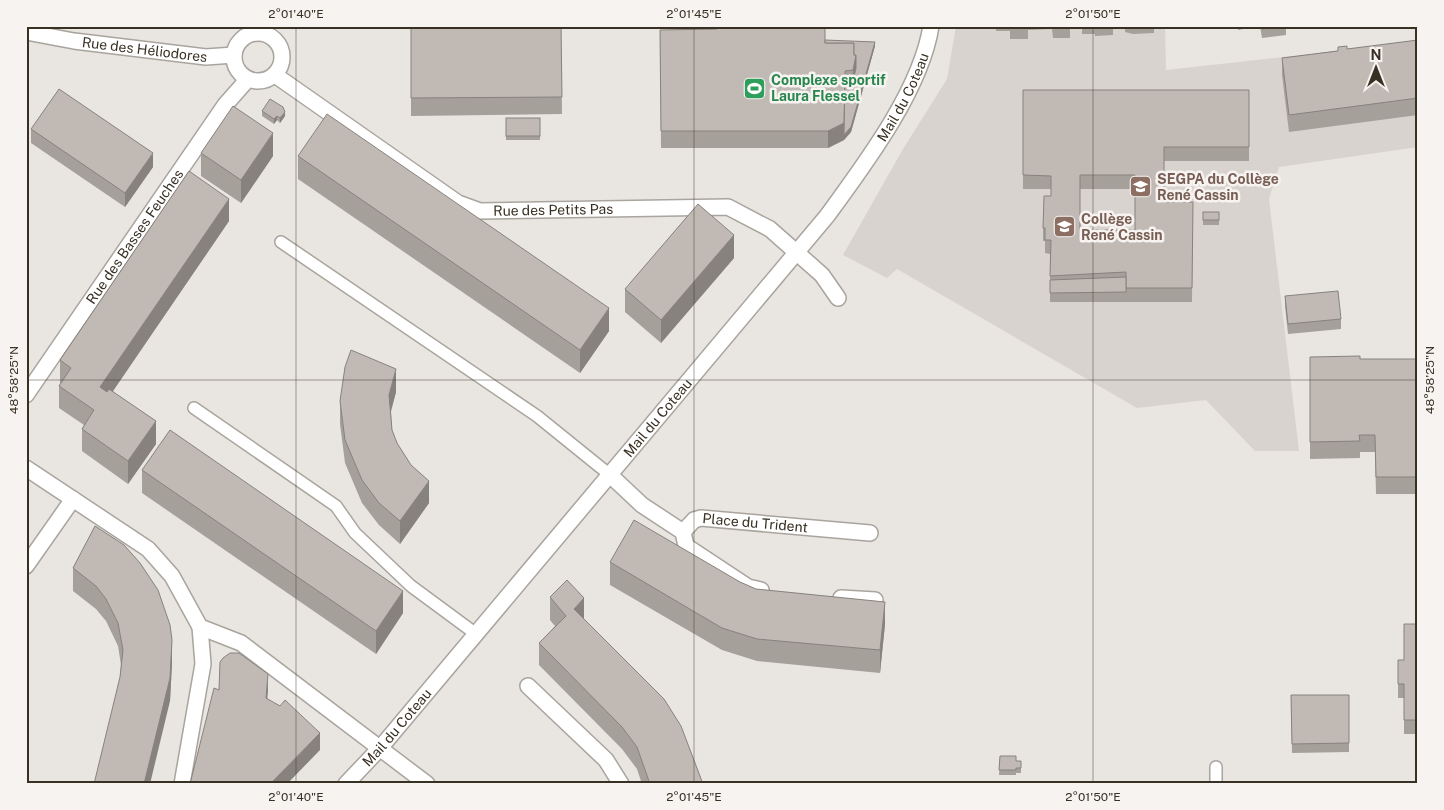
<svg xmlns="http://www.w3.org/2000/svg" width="1444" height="810" viewBox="0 0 1444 810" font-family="'Public Sans',sans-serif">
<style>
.built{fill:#d9d3cf}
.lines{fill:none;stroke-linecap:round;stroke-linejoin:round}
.lane-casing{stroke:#a9a49d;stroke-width:14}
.street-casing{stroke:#a9a49d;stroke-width:18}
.lane{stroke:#fff;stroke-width:11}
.street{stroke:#fff;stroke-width:15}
.wall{fill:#a6a09b;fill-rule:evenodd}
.shaded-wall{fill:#87827e}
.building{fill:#c1bab4;stroke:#87827e;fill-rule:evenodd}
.ticks{fill:none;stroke:#383023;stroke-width:1;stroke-opacity:0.45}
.labels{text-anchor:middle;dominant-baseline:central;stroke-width:5;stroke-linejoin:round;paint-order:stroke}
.street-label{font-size:14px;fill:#383023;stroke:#f6f3f1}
.leisure-label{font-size:14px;font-weight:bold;fill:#27864d;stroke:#f6f3f1;text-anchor:start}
.education-label{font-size:14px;font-weight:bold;fill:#785e54;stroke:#f6f3f1;text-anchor:start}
.neatline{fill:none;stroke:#383023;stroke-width:2}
.ticks-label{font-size:12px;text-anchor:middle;fill:#383023}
</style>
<rect width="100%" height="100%" fill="#e9e5e1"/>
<!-- built -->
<path class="built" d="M956 26H1165L1166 70 1418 42V147L1279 167 1269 199 1299 451H1255L1206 400 1137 408 897 269 887 278 843 255 903 149 947 79Z"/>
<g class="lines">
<defs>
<g id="lane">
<path d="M281 242 537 416 610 475"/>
<path d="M194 408 336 506 355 533 411 586 476 634"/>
<path d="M1216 784V767"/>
</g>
<g id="street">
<path id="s1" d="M26 32 74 41 206 57 234 55"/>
<circle cx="258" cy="57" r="24"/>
<path id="s2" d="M275 75 458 203 480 211 728 207 770 229 822 275 838 298"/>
<path id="s3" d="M26 395 225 105 248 79"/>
<path d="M26 468 148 549 172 576 200 627 203 664 182 784"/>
<path d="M610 475 642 505 683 532"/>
<path d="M26 566 73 499"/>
<path id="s4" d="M761 590 748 587 686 546 683 532 694 520 701 518 870 533"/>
<path d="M841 598 875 600"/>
<path d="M200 627 241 643 427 784"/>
<path d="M528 686 606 760 621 784"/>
<path id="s5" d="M346 784 381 747 827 216C865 164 921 90 931 26"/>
</g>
</defs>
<!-- lane casing -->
<use href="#lane" class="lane-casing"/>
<!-- street casing -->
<use href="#street" class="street-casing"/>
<!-- lane -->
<use href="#lane" class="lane"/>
<!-- street -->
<use href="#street" class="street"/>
</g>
<!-- wall -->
<g class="wall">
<path d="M411 26H561L562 114 411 116Z"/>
<path d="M996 26H1154V33L1133 34 1125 32V27H1113V35L1095 36V34H1082V28H1070V38H1053L1052 29 1028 30V39H1010V31H996Z"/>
<path d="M1238 26H1286V35L1262 38 1260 26 1238 30Z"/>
<path d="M767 28 825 40 875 46 851 132 844 140V139V140L828 148H661L660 30Z"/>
<path d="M1418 40V115L1289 132 1282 75V58Z"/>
<path d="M1023 90H1249V161H1164V202H1193L1192 302H1050V254L1045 253V241H1043V228L1051 196V189H1023ZM1080 189H1135V230H1080Z"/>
<path d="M262 111 285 116 280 123 277 120 274 124 262 116Z"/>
<rect x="506" y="118" width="34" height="22"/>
<path d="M31 129 153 167 125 207 31 143Z"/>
<path d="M201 153 273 156 241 203 201 176Z"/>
<path d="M298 156 609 331 580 373 298 179Z"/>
<rect x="1203" y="212" width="16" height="13"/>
<path d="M229 221 113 391 156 444 128 484 82 451V429L84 425 59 408V386L61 383H60V360Z"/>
<path d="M734 258 661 343 625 312V289Z"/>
<path d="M1285 296 1341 319V329L1288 334 1285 306Z"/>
<path d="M1310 357 1360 359H1418V494H1376L1375 452H1360V458L1310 459Z"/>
<path d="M396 392 391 412 392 430 397 443 429 503 400 544 379 525 362 503 345 463 340 424V401Z"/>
<path d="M142 470 403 613 376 654 142 493Z"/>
<path d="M95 526 172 663 170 701 120 677 121 665 118 646 106 621 96 609 73 591V568Z"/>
<path d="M610 562 740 582 756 589 885 624 880 673 757 661 722 650 610 585Z"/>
<path d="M550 597 584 619 703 784H642L637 769 622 749 539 665V643L555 626 550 620Z"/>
<path d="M1418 624V734H1404V698H1398V660H1404Z"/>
<path d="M1291 695H1349V752L1292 753Z"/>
<path d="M1000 756 1016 761H1021V773H1016V775H999Z"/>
</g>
<!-- shaded-wall -->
<g class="shaded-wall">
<path d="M875 42V46L851 132 844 140 828 148V131L844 123V135Z"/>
<path d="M856 55V72L853 87V70Z"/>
<path d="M285 112V116L280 123V118Z"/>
<path d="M277 116V120L274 124V119Z"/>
<path d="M273 133V156L241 203V180Z"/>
<path d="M153 153V167L125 207V193Z"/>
<path d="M229 199V221L100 410V387Z"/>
<path d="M734 235V258L661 343V320Z"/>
<path d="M609 308V331L580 373V350Z"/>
<path d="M396 369V392L389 417V395Z"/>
<path d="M156 421V444L128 484V461Z"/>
<path d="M429 481V503L400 544V521Z"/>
<path d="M403 591V613L376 654V631Z"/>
<path d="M584 598V620L574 609Z"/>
<path d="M885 602V624L880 673V650Z"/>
<path d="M172 640V663L170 701 150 784H144Z"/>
<path d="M268 674V691L266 715V698Z"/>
<path d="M320 733V750L287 784H270Z"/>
</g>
<!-- building -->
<g class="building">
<path d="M411 26H561L562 97 411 98Z"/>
<path d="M717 26H767V28H825V43H854V55H856L853 70 845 71 844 123 828 131H661L660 30 717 29Z"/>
<path d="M1261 26H1284L1262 29Z"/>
<path d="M825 40 875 42 851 127 844 135 845 83 853 82 856 68V55H854V43H825Z"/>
<path d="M1418 40V98L1289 115 1282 58 1338 51V47L1347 46V49Z"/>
<path d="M59 89 153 153 125 193 31 129Z"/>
<path d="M1023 90H1249V147H1164V202H1193L1192 288H1126V272L1050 276 1051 240H1045V228H1043L1044 196H1051V176L1023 175ZM1080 175H1135V230H1080Z"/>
<path d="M270 99 283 107 285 112 280 118 277 116 274 119 262 111Z"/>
<path d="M233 106 273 133 241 180 201 153Z"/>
<path d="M327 114 609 308 580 350 298 156Z"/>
<rect x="506" y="118" width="34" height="18"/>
<path d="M189 171 229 199 100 387 107 392 109 389 156 421 128 461 82 429 94 410 59 386 71 368 60 360Z"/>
<path d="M698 204 734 235 661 320 625 289Z"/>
<rect x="1203" y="212" width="16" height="8"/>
<path d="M1126 277V292L1050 293V280Z"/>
<path d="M1338 291 1341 319 1288 324 1285 296Z"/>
<path d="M351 350 396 369 389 395 392 430 397 443 411 465 429 481 400 521 379 503 362 480 345 440 340 401 345 367Z"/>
<path d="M1360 356V359H1418V477H1376L1375 435H1359L1360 441 1310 442V357Z"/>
<path d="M170 430 403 591 376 631 142 470Z"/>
<path d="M634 520 740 582 756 589 885 602 880 650 757 639 722 628 610 562Z"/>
<path d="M95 526 124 545 140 563 158 590 170 625 172 640 170 678 144 784H94L120 677 123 650 118 623 106 599 96 586 73 568Z"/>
<path d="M567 580 584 598 574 609 664 699 681 726 703 784H650L637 747 622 727 539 643 566 616 550 597Z"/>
<path d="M1404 624H1418V720H1404V684H1398V660H1404Z"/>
<path d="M230 653H239L268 674 266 698 280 706 285 700 320 733 270 784H190L214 688 219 690 220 662 223 658Z"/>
<path d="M1291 695H1349V743L1292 744Z"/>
<path d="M1000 756H1016V761H1021V768H1016V770H999Z"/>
</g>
<!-- ticks -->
<path class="ticks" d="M296 26V784M694 26V784M1093 26V784M26 380H1418"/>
<!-- icons -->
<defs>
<symbol id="stadium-square" viewBox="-11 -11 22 22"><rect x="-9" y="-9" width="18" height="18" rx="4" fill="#2e9e5b" stroke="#f6f3f1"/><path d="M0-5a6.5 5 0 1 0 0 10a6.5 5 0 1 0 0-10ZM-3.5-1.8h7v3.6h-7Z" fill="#fff"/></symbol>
<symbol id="school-square" viewBox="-11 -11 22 22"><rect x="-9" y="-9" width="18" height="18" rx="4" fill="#8d6e63" stroke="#f6f3f1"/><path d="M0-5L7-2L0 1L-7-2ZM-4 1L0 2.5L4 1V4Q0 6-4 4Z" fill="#fff"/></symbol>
</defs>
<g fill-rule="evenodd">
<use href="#stadium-square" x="742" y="76" width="25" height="25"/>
<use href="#school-square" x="1128" y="174" width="25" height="25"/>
<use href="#school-square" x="1052" y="214" width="25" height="25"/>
</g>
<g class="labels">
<!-- street labels -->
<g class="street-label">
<text stroke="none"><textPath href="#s1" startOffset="120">Rue des Héliodores</textPath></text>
<text stroke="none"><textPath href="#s5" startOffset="886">Mail du Coteau</textPath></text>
<text stroke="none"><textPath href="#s2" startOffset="320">Rue des Petits Pas</textPath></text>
<text stroke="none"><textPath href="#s3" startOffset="192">Rue des Basses Feuches</textPath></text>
<text stroke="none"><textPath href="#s5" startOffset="481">Mail du Coteau</textPath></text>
<text stroke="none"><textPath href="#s4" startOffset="180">Place du Trident</textPath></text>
<text stroke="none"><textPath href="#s5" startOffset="76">Mail du Coteau</textPath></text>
</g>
<!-- leisure labels -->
<g class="leisure-label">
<text x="771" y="80">Complexe sportif<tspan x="771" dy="16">Laura Flessel</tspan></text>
</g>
<!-- education labels -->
<g class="education-label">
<text x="1157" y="179">SEGPA du Collège<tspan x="1157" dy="16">René Cassin</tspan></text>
<text x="1081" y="219">Collège<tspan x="1081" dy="16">René Cassin</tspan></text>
</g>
</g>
<!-- border -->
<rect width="1444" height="810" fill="none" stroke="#f6f3f1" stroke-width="55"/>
<!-- north arrow -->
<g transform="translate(1376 68)" stroke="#f6f3f1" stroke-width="4" paint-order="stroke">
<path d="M0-4L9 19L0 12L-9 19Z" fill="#383023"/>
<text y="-8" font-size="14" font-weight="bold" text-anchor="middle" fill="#383023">N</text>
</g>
<rect x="28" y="28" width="1388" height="754" class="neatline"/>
<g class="ticks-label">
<text x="296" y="18">2°01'40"E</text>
<text x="694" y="18">2°01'45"E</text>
<text x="1093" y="18">2°01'50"E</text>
<text transform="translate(14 380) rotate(-90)" y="4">48°58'25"N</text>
<text transform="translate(1430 380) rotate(-90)" y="4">48°58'25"N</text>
<text x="296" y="801">2°01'40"E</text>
<text x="694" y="801">2°01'45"E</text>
<text x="1093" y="801">2°01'50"E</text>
</g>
</svg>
